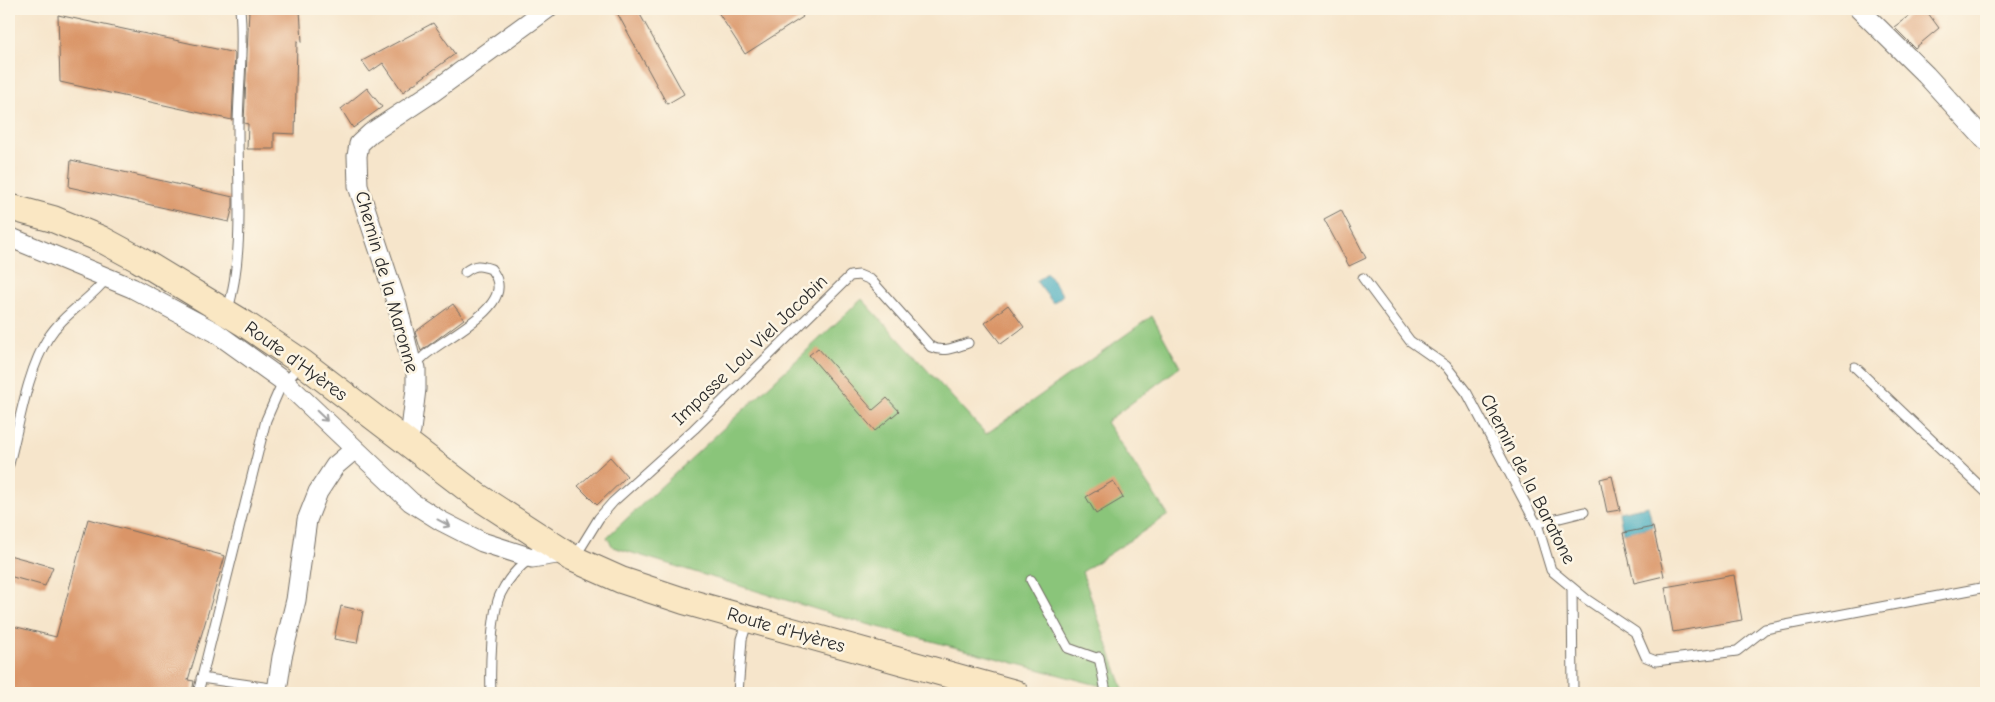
<svg xmlns="http://www.w3.org/2000/svg" width="1995" height="702" viewBox="0 0 1995 702" font-family="'Comic Neue',sans-serif">
<style>
.green{fill:#8ac57a;stroke:#5a7852}
.water{fill:#3ea9be;stroke:#346a74}
.building{fill:#da9567}
.lines{fill:none;stroke-linecap:round;stroke-linejoin:round}
.lane-casing{stroke:#726c63;stroke-width:11}
.street-casing{stroke:#726c63;stroke-width:21}
.secondary-casing{stroke:#726c63;stroke-width:28}
.lane{stroke:#fff;stroke-width:9}
.street{stroke:#fff;stroke-width:19}
.secondary{stroke:#fae7c3;stroke-width:26}
.oneway{stroke:#a0a0a0}
.labels{text-anchor:middle;dominant-baseline:central;stroke-width:5;stroke-linejoin:round;paint-order:stroke}
.street-label{font-size:19px;fill:#2b2b2b;stroke:#fcf5e5}
</style>
<rect width="100%" height="100%" fill="#fcf5e5"/>
<filter id="ink" filterUnits="userSpaceOnUse"><feTurbulence type="fractalNoise" baseFrequency=".02" numOctaves="2"/><feDisplacementMap in="SourceGraphic" scale="10" xChannelSelector="R" yChannelSelector="G"/><feConvolveMatrix kernelMatrix="1 2 1 2 8 2 1 2 1" color-interpolation-filters="sRGB"/></filter>
<filter id="wash" filterUnits="userSpaceOnUse"><feTurbulence type="fractalNoise" baseFrequency=".0096" numOctaves="4" result="noise"/><feDisplacementMap in="SourceGraphic" scale="20" xChannelSelector="R" yChannelSelector="G"/><feGaussianBlur stdDeviation="1.12" result="paint"/><feColorMatrix in="noise" values="0 0 0 0 0 0 0 0 0 0 0 0 0 0 0 0 0 1.4 0 .05"/><feComposite in="paint" operator="in"/></filter>
<g filter="url(#wash)">
<rect width="100%" height="100%" fill="#f6e5cb"/>
<!-- green -->
<path class="green" d="M862 299 986 434 1152 316 1180 367 1106 422 1168 515 1082 572 1124 692 848 619 613 547 607 537Z"/>
<!-- water -->
<g class="water">
<path d="M1047 273 1063 295 1053 303 1036 281Z"/>
<path d="M1648 506 1653 527 1623 533 1619 512Z"/>
</g>
<g id="blocks">
<!-- building -->
<g class="building">
<path d="M249 9 300 10 302 42 297 41 295 134 274 133V149H247L248 124 244 123Z"/>
<path d="M615 9H637L684 94 667 104Z"/>
<path d="M716 9H798L803 17 745 54Z"/>
<path d="M1918 9H1925L1939 28 1915 48 1894 27Z"/>
<path d="M58 15 235 53 232 120 60 82Z"/>
<path d="M433 23 455 54 403 92 383 63 370 72 362 61Z"/>
<path d="M367 88 382 107 353 128 341 109Z"/>
<path d="M71 160 233 197V206L229 222 69 187Z"/>
<path d="M1341 210 1366 258 1349 266 1324 219Z"/>
<path d="M453 304 464 319 421 351 415 332Z"/>
<path d="M1008 305 1024 327 1001 344 985 323Z"/>
<path d="M818 348 873 410 887 398 899 411 875 431 809 355Z"/>
<path d="M610 457 627 476 597 505 578 486Z"/>
<path d="M1612 476 1620 510 1607 512 1600 479Z"/>
<path d="M1113 481 1123 498 1096 514 1086 497Z"/>
<path d="M88 519 225 556 188 680 194 681 192 693H9V625L56 637Z"/>
<path d="M1653 527 1664 576 1634 583 1623 533Z"/>
<path d="M9 555 53 567 45 586 9 576Z"/>
<path d="M1734 575 1742 620 1673 632 1665 587Z"/>
<path d="M341 606 363 611 357 643 334 639Z"/>
</g>
</g>
</g>
<g filter="url(#ink)">
<use href="#blocks" fill-opacity="0" stroke="#726c63" stroke-width="1"/>
<g class="lines">
<defs>
<g id="lane">
<path d="M1363 278 1410 341 1446 366 1467 393 1538 527 1551 570 1586 599 1635 632 1646 657 1656 661 1737 651 1765 629 1986 587"/>
<path d="M228 310C244 252 238 191 238 131 238 90 244 50 240 9"/>
<path d="M1855 367 1986 492"/>
<path d="M416 368C418 365 419 360 422 358 439 340 508 311 497 280 496 276 493 272 491 269 480 265 475 264 465 272"/>
<path d="M9 464C19 426 27 371 48 338 63 314 90 300 107 278"/>
<path d="M1536 524 1584 512"/>
<path d="M575 557 599 518 613 502 694 429 850 276 859 275 871 280 931 347C944 353 956 347 968 343"/>
<path d="M1031 580 1068 648 1099 659"/>
<path d="M1572 588 1573 693"/>
<path d="M1099 657 1105 687V693"/>
<path d="M201 678 271 688 277 691"/>
<path d="M198 693 266 420 280 388 301 365"/>
<path d="M491 693C490 671 491 611 501 593 508 579 519 566 532 558"/>
<path d="M738 693 742 639 748 620"/>
</g>
<g id="street">
<path d="M1859 9 1926 75 1986 141"/>
<path d="M9 237 132 288 215 332 286 383 411 502 441 521 482 542 532 558 563 553"/>
<path d="M404 440 411 430 416 389V368L410 358 397 304 358 186 357 156 359 144 371 133 433 92 547 9"/>
<path d="M277 691 282 657 296 600 307 520 318 492 335 466 355 449"/>
</g>
<path id="secondary" d="M9 207 53 219 101 239 138 259 245 324 303 363 477 496 574 559 621 580 684 601 1015 693"/>
</defs>
<!-- lane casing -->
<use href="#lane" class="lane-casing"/>
<!-- street casing -->
<use href="#street" class="street-casing"/>
<!-- secondary casing -->
<use href="#secondary" class="secondary-casing"/>
<!-- lane -->
<use href="#lane" class="lane"/>
<!-- street -->
<use href="#street" class="street"/>
<!-- secondary -->
<use href="#secondary" class="secondary"/>
</g>
<!-- one-way arrows -->
<defs><path id="oneway-shaft" d="M-6 0H5M1.5-3L5.5 0L1.5 3" fill="none" stroke-width="1.6" stroke-linecap="round" stroke-linejoin="round" transform="scale(1.25)"/></defs>
<g class="oneway">
<use href="#oneway-shaft" transform="translate(322 416) rotate(44)"/>
<use href="#oneway-shaft" transform="translate(444 523) rotate(28)"/>
</g>
</g>
<g class="labels">
<!-- street labels -->
<g class="street-label">
<text transform="translate(387 282) rotate(74)">Chemin de la Maronne</text>
<text transform="translate(750 350) rotate(-44)">Impasse Lou Viel Jacobin</text>
<text transform="translate(296 361) rotate(36)">Route d'Hyères</text>
<text transform="translate(1528 479) rotate(63)">Chemin de la Baratone</text>
<text transform="translate(786 630) rotate(16)">Route d'Hyères</text>
</g>
</g>
<!-- margin -->
<rect width="1995" height="702" fill="none" stroke="#fcf5e5" stroke-width="30"/>
</svg>
